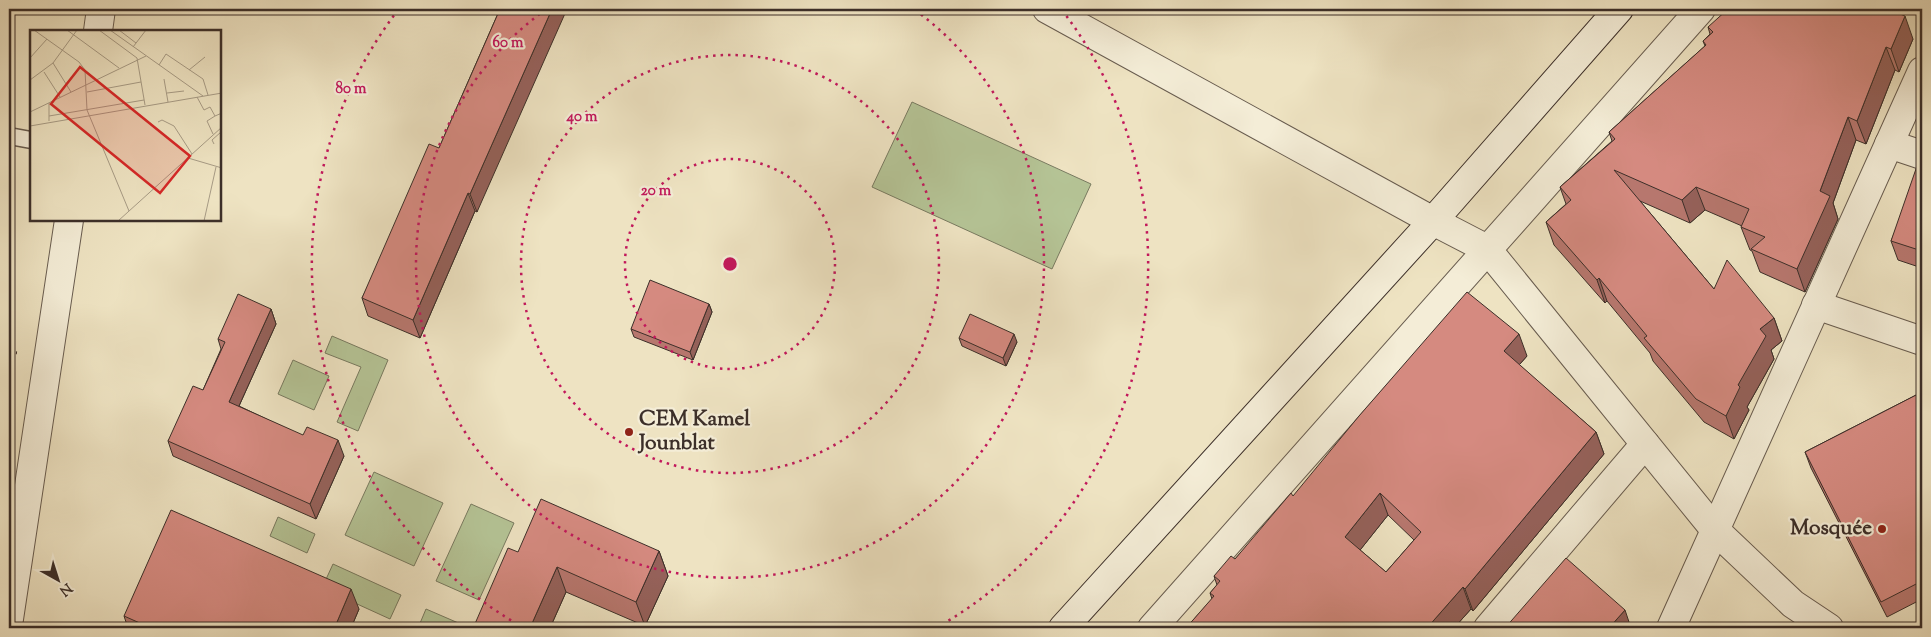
<svg xmlns="http://www.w3.org/2000/svg" width="1931" height="637" viewBox="0 0 1931 637" font-family="'Sorts Mill Goudy',serif">
<style>
.green{fill:#b5c496;stroke:#787a60}
.lines{fill:none;stroke-linecap:round;stroke-linejoin:round}
.lane-casing{stroke:#685c4f;stroke-width:19}
.street-casing{stroke:#685c4f;stroke-width:30}
.secondary-casing{stroke:#3c2f29;stroke-width:30}
.path{stroke:#3c2f29;stroke-width:3;stroke-dasharray:1 2.5;stroke-linecap:butt}
.lane{stroke:#f4edd7;stroke-width:16}
.street{stroke:#f4edd7;stroke-width:28}
.secondary{stroke:#f4edd7;stroke-width:28}
.wall{fill:#b7776e;stroke:#3c2f29;fill-rule:evenodd}
.shaded-wall{fill:#95615a;stroke:#3c2f29}
.building{fill:#d58a80;stroke:#3c2f29;fill-rule:evenodd}
.ring{fill:none;stroke:#c2185b;stroke-width:2.5;stroke-dasharray:2.5 5}
.poi-dot{fill:#8f2418;stroke:#f4edd7;stroke-width:2}
.labels{text-anchor:middle;dominant-baseline:central;stroke-width:4.5;stroke-linejoin:round;paint-order:stroke}
.poi-label{font-size:21px;font-weight:bold;fill:#3c2f29;stroke:#f4edd7;text-anchor:start}
.inset-road{fill:none;stroke:#a79b85;stroke-width:1}
.view{fill:#d62828;fill-opacity:0.15;stroke:#d62828;stroke-width:2.5}
.inset-edge{fill:none;stroke:#3c2f29;stroke-width:2.5}
.centre{fill:#c2185b;stroke:#f4edd7;stroke-width:2.5}
.ring-label{font-size:15px;text-anchor:middle;font-weight:bold;fill:#c2185b;stroke:#f4edd7;stroke-width:4.5;stroke-linejoin:round;paint-order:stroke}
</style>
<rect width="100%" height="100%" fill="#eee3c2"/>
<filter id="stains"><feTurbulence type="fractalNoise" baseFrequency=".004" numOctaves="4"/><feColorMatrix values="0 0 0 0 .2 0 0 0 0 .09 0 0 0 0 .02 0 0 0 .5 -.17"/></filter>
<radialGradient id="worn" r=".72"><stop offset=".6" stop-color="#630" stop-opacity="0"/><stop offset="1" stop-color="#630" stop-opacity=".3"/></radialGradient>
<!-- green -->
<g class="green">
<path d="M912 102 1091 184 1052 269 872 187Z"/>
<path d="M332 336 388 360 358 431 337 422 361 367 325 353Z"/>
<path d="M293 360 329 376 314 410 278 394Z"/>
<path d="M374 472 443 503 414 566 345 535Z"/>
<path d="M471 504 514 523 479 600 436 581Z"/>
<path d="M278 517 315 534 307 553 270 536Z"/>
<path d="M333 564 401 595 390 619 322 588Z"/>
<path d="M426 609 463 625 461 628H418Z"/>
</g>
<g class="lines">
<defs>
<path id="lane" d="M9 136 31 140"/>
<g id="street">
<path d="M1047 9 1433 221 1487 249 1715 530 1793 604 1829 628"/>
<path d="M98 31 101 9"/>
<path d="M1889 144 1922 155"/>
<path d="M1816 305 1922 341"/>
<path d="M9 619 69 220"/>
<path d="M1152 628 1701 9"/>
<path d="M1488 628 1645 444"/>
<path d="M1671 628 1922 71"/>
</g>
<path id="secondary" d="M1063 628 1433 221 1619 9"/>
</defs>
<!-- lane casing -->
<use href="#lane" class="lane-casing"/>
<!-- street casing -->
<use href="#street" class="street-casing"/>
<!-- secondary casing -->
<use href="#secondary" class="secondary-casing"/>
<!-- path -->
<path class="path" d="M9 352 18 353"/>
<!-- lane -->
<use href="#lane" class="lane"/>
<!-- street -->
<use href="#street" class="street"/>
<!-- secondary -->
<use href="#secondary" class="secondary"/>
</g>
<!-- wall -->
<g class="wall">
<path d="M500 9 477 212 475 211 420 338 368 316 362 298 439 148Z"/>
<path d="M1708 27 1913 39 1899 72 1895 70 1866 144 1856 140 1833 203 1838 219 1805 292 1760 272 1752 251 1750 250 1741 227 1742 226 1705 210 1690 223 1640 201 1714 289 1774 318 1782 341 1771 350 1774 359 1747 407 1749 410 1734 439 1704 422 1653 361 1650 353 1607 301 1605 303 1554 245 1546 222 1566 204 1560 187 1612 141 1609 132 1705 46 1703 41 1710 34Z"/>
<path d="M1922 167V268L1898 260 1891 241Z"/>
<path d="M709 304 712 312 693 360 634 337 631 329Z"/>
<path d="M271 309 276 324 239 406 344 456 316 519 173 456 168 441 203 390 221 349 218 339Z"/>
<path d="M959 338 1017 342 1006 366 962 346Z"/>
<path d="M1527 356 1519 365 1596 432 1604 454 1473 611 1471 609 1454 628H1186L1212 599 1210 593 1217 585 1214 576 1235 559 1293 496ZM1388 515 1414 540 1386 572 1360 550Z"/>
<path d="M1922 392V599L1887 617 1811 468 1805 452Z"/>
<path d="M659 551 668 576 645 626 566 592 550 628H474V626L518 552Z"/>
<path d="M359 609 351 628H128L124 616Z"/>
</g>
<!-- shaded-wall -->
<g class="shaded-wall">
<path d="M552 9H567L477 212 470 194Z"/>
<path d="M1905 16 1913 39 1899 72 1891 49Z"/>
<path d="M1886 47 1895 70 1866 144 1857 121Z"/>
<path d="M1848 117 1856 140 1833 203 1838 219 1805 292 1797 269 1820 191Z"/>
<path d="M1696 187 1705 210 1690 223 1682 200Z"/>
<path d="M468 193 475 211 420 338 413 320Z"/>
<path d="M1599 278 1607 301 1605 303 1597 280Z"/>
<path d="M709 304 712 312 693 360 690 352Z"/>
<path d="M271 309 276 324 234 417 229 402Z"/>
<path d="M1774 318 1782 341 1771 350 1774 359 1747 407 1749 410 1734 439 1726 416 1760 329Z"/>
<path d="M1014 334 1017 342 1006 366 1003 358Z"/>
<path d="M1519 334 1527 356 1512 373 1504 351Z"/>
<path d="M1596 432 1604 454 1473 611 1465 589Z"/>
<path d="M338 440 344 456 316 519 310 504Z"/>
<path d="M1380 493 1388 515 1353 559 1345 537Z"/>
<path d="M659 551 668 576 645 626 636 602Z"/>
<path d="M557 567 566 592 550 628H530Z"/>
<path d="M1463 587 1471 609 1454 628H1427Z"/>
<path d="M351 589 359 609 351 628H339L337 622Z"/>
<path d="M1625 610 1631 628H1609Z"/>
</g>
<!-- building -->
<g class="building">
<path d="M500 9H552L470 194 468 193 413 320 362 298 429 144 439 148Z"/>
<path d="M1728 9H1888L1905 16 1891 49 1886 47 1857 121 1848 117 1820 191 1830 196 1797 269 1751 249 1765 237 1741 227 1749 209 1696 187 1682 200 1614 170 1714 289 1727 260 1774 318 1760 329 1766 336 1738 385 1740 387 1726 416 1696 399 1644 338 1647 336 1599 278 1597 280 1546 222 1571 200 1560 187 1615 139 1609 132 1706 45 1703 41 1713 32 1708 27Z"/>
<path d="M1917 166 1922 167V251L1891 241Z"/>
<path d="M650 280 709 304 690 352 631 329Z"/>
<path d="M1467 292 1519 334 1504 351 1596 432 1465 589 1463 587 1427 628H1186L1214 596 1210 593 1220 581 1214 576 1231 556 1235 559 1291 493 1293 496 1359 416ZM1380 493 1421 532 1386 572 1345 537Z"/>
<path d="M238 294 271 309 229 402 303 435 307 427 338 440 310 504 168 441 193 386 203 390 225 342 218 339Z"/>
<path d="M970 314 1014 334 1003 358 959 338Z"/>
<path d="M1922 392V581L1881 602 1805 452Z"/>
<path d="M541 499 659 551 636 602 557 567 530 628H478L474 626 508 548 518 552Z"/>
<path d="M171 510 351 589 337 622 348 627 347 628H151L124 616Z"/>
<path d="M1566 558 1625 610 1609 628H1505Z"/>
</g>
<!-- distance rings -->
<g class="ring">
<circle cx="730" cy="264" r="105"/>
<circle cx="730" cy="264" r="209"/>
<path d="M915 10A314 314 0 1 1 545 10"/>
<path d="M524 628A418 418 0 0 1 398 10M1062 10A418 418 0 0 1 936 628"/>
</g>
<!-- markers -->
<g class="poi-dot">
<circle cx="629" cy="432" r="5"/>
<circle cx="1882" cy="529" r="5"/>
</g>
<g class="labels">
<!-- poi labels -->
<g class="poi-label">
<text x="639" y="420">CEM Kamel<tspan x="639" dy="24">Jounblat</tspan></text>
<text x="1872" y="529" text-anchor="end">Mosquée</text>
</g>
</g>
<!-- overview -->
<g transform="translate(30 30)">
<rect width="191" height="191" fill="#eee3c2"/>
<path class="inset-road" d="M4 0 49 32 55 40 57 80 99 181M37 0 89 38M69 0 107 28 115 75M80 0 173 66M89 0 106 13M103 17 116 0M0 28 17 9M23 33 41 62M129 35 136 24 173 49 178 65M159 40 175 27M14 42 30 67M134 49 138 72M0 50 23 33 47 0M57 62 111 52M137 63 154 61M167 67 174 80 180 77 185 86 192 83M19 73V91M0 82 116 26M19 86 114 70M128 92 132 90 144 96 162 124M0 96 192 63M183 104 177 91 185 86M184 114 182 110 191 102M158 128 192 138M88 191 192 97M174 191 186 137"/>
<path class="view" d="M50 37 160 126 130 163 21 74Z"/>
<rect width="191" height="191" class="inset-edge"/>
</g>
<circle cx="730" cy="264" r="8" class="centre"/>
<g class="ring-label">
<text x="508" y="47">60 m</text>
<text x="351" y="93">80 m</text>
<text x="582" y="121">40 m</text>
<text x="656" y="195">20 m</text>
</g>
<!-- margin -->
<rect width="1931" height="637" fill="none" stroke="#eee3c2" stroke-width="30"/>
<rect x="10" y="10" width="1911" height="617" fill="none" stroke="#3c2f29" stroke-width="2.5"/>
<rect x="15" y="15" width="1901" height="607" fill="none" stroke="#3c2f29"/>
<!-- north arrow -->
<g transform="translate(58 580) rotate(141)" stroke="#f4edd7" stroke-width="4" paint-order="stroke">
<path d="M0-4L9 19L0 12L-9 19Z" fill="#3c2f29"/>
<text y="-8" font-size="14" font-weight="bold" text-anchor="middle" fill="#3c2f29">N</text>
</g>
<rect width="100%" height="100%" filter="url(#stains)"/>
<rect width="100%" height="100%" fill="url(#worn)"/>
</svg>
